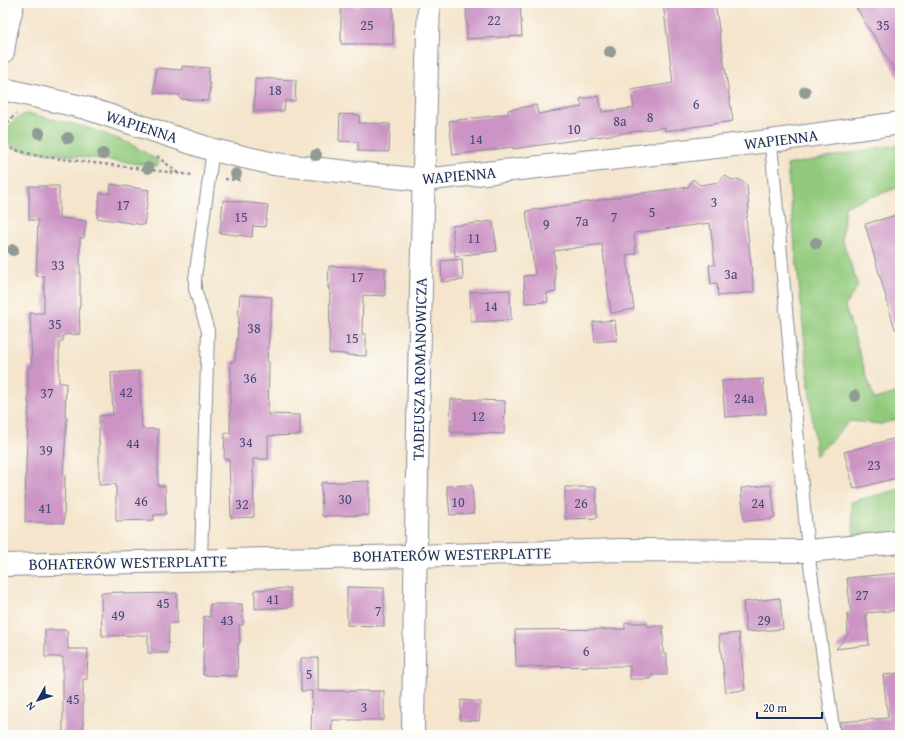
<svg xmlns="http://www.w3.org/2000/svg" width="903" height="738" viewBox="0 0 903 738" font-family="'Gentium Book Plus',serif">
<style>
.green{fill:#92ca7d;stroke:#567c6e}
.building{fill:#cc94c5}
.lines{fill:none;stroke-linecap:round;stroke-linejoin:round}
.lane-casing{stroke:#888a95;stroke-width:14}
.street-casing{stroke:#888a95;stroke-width:24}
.path{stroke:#888a95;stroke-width:2.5;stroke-dasharray:3 3;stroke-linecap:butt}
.lane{stroke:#fff;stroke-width:12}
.street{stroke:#fff;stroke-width:22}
.tree{fill:#909b94}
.labels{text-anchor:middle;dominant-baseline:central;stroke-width:3;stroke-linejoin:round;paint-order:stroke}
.number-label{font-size:14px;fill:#474878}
.street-label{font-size:16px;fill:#1b2f5e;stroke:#fdfcf7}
</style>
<rect width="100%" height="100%" fill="#fdfcf7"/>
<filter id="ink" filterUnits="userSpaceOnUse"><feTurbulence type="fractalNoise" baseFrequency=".025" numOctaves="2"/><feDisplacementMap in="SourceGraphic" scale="8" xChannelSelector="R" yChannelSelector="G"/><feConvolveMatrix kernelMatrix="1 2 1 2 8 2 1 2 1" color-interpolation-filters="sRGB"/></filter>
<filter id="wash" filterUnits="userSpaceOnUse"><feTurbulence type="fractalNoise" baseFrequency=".012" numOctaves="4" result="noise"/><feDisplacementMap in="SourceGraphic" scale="16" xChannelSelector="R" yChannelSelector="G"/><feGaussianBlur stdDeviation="0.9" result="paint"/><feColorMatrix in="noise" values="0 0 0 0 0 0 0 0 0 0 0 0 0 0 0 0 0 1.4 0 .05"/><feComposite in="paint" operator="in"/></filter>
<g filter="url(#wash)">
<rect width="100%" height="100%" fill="#f4e5cc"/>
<!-- green -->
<g class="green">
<path d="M25 114 34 115 82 126 129 143 159 161 157 166 23 150C19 149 15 148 11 146 4 140 7 129 12 123 15 119 20 116 25 114Z"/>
<path d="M900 145V187L845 206 842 239 858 286 845 306 874 399 900 392V418L881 424 850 421 816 456 787 165 878 148Z"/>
<path d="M900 489V532L854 537 851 502Z"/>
</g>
<g id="blocks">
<!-- building -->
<g class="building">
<path d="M360 3H393V44H341V6H360Z"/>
<path d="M491 3H520L522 36 467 39 466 4Z"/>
<path d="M663 3H715L733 121 665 131V127L513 149V147L453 155 449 121 508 114V110L536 105 538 114 582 107 580 99 599 96 602 112 634 108 631 90 673 83Z"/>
<path d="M853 3H900V80L879 44 863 20H864Z"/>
<path d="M182 66 209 68 208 83H210L209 101 180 99V95L154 93 156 68 182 70Z"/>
<path d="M255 78 296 80 295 101H285L284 111H254Z"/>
<path d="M340 114 359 115V123L390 124 389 152 358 151V142L339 141Z"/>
<path d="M724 175 732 180 738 179 747 185 749 210 747 212V218H746L754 292 718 296 717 283 711 284 709 265H715L710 223 634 233 636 254 626 255 634 309 611 313 602 244 554 251 556 292 547 293 548 302 525 303 524 276 535 275 526 211 620 197V196L688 187 693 179 700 185 720 182Z"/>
<path d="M111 184 149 190 144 225 97 218 100 193 110 194Z"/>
<path d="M29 186H59V218L86 221 84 238H80V307H79L80 334 63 335V341H59V383H66L65 417H67L63 475H65L64 523 25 522 26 463 29 403H28V367H32L30 313H44V276H36L38 220H29Z"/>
<path d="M223 200 268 205 265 227 253 226 252 237 220 233Z"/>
<path d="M900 214V328L895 329 865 224Z"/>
<path d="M493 221 497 251 455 256 452 226Z"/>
<path d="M462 259 463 280 442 282 441 261Z"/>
<path d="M329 266 385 268V296L363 295 362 334H366V356L345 355V354L329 353 330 289H328Z"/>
<path d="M510 290 511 320 471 322 470 292Z"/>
<path d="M240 295 272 297 267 362H269L268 414 300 415V435L268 436V459H253L254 517 231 518 229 459H224L225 433H230L231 361H235L239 317H238Z"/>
<path d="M615 320 617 340 595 342 593 322Z"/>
<path d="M139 371 142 429H158V486H165L166 514 154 515V520L116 521V484L99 485V416L113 415 111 373Z"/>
<path d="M763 379 766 414 725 417 722 381Z"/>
<path d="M451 399 505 401 504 434 450 432Z"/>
<path d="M900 437V477L854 489 844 452Z"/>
<path d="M369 481V515L322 516 321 483Z"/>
<path d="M472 485 474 513 450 515 447 486Z"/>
<path d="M771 485 775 517H772V519L744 521 741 488Z"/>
<path d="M565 487H596L597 518 565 519Z"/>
<path d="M900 573V610L866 613 869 645 836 649 848 635 847 613H851L847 578Z"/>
<path d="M347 587 384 588V626L347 625Z"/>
<path d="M290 588 291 607 255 609V590Z"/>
<path d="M124 592 125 594 177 593V623H169L168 653H148V635L102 636 101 593Z"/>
<path d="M780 598 783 629 746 632 743 602Z"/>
<path d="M210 604H242L243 625H239L240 643H238L237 676 203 675 204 616 210 617Z"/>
<path d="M625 623H647V626H663V654H667V675H651V679H630V666L516 667 515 630 625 629Z"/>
<path d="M45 630H67L68 649H88L87 679H83V735H63V657H45Z"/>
<path d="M739 633 745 690 726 692 719 635Z"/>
<path d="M301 658H318V691H384V720H332L331 735H311L312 691H301Z"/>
<path d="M900 673V735H841L840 722 888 718 883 675Z"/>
<path d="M461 700 481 702 479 721 460 720Z"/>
</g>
</g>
</g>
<g filter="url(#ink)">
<use href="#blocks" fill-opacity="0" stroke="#888a95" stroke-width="1"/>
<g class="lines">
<defs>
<g id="lane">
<path d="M770 141 772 155 808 551 834 735"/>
<path d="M201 560 208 331 195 289V278L213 150"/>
</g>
<g id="street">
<path d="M3 52 6 32 13 3"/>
<path d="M3 89 86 108 213 150 274 164 423 180 770 141 900 123"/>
<path d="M3 565 415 556 623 550 808 551 900 542"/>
<path d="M413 735C416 491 421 247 429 3"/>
</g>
</defs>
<!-- lane casing -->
<use href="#lane" class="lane-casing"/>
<!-- street casing -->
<use href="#street" class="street-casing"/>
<!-- path -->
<g class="path">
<path d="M3 134C5 125 9 120 16 114"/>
<path d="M3 140 4 143 6 146 12 149 38 156 192 175"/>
<path d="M157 156 178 173"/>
<path d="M225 179 240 180"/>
</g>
<!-- lane -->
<use href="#lane" class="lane"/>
<!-- street -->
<use href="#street" class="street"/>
</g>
<!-- trees -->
<g class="tree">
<circle cx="610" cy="52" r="6"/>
<circle cx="805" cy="92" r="6"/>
<circle cx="39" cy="133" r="6"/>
<circle cx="68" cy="138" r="6"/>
<circle cx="103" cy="154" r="6"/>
<circle cx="316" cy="155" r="6"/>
<circle cx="148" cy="168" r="6"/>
<circle cx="236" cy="174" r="6"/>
<circle cx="816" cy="243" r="6"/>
<circle cx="13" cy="250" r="6"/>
<circle cx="855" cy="396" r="6"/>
</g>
</g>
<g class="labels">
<!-- number labels -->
<g class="number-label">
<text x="494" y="20">22</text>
<text x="367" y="25">25</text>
<text x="883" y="25">35</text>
<text x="275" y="90">18</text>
<text x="696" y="104">6</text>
<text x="650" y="117">8</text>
<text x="620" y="121">8a</text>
<text x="574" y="129">10</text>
<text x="476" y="139">14</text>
<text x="714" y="202">3</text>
<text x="123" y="205">17</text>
<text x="652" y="212">5</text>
<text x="241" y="217">15</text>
<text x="614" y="217">7</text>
<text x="582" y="221">7a</text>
<text x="546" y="224">9</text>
<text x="474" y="238">11</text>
<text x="58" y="265">33</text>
<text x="731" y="274">3a</text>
<text x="357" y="277">17</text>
<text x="491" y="306">14</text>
<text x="55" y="324">35</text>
<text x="254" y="328">38</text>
<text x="352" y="338">15</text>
<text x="250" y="378">36</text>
<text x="126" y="392">42</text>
<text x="47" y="393">37</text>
<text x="744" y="398">24a</text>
<text x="478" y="416">12</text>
<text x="246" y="442">34</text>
<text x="133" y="443">44</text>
<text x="46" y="450">39</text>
<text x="874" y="465">23</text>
<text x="345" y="499">30</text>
<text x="141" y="501">46</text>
<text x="458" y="502">10</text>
<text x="581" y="503">26</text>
<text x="758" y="503">24</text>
<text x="242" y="504">32</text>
<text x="45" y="508">41</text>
<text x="862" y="595">27</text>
<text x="273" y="599">41</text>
<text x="163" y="603">45</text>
<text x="378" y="611">7</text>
<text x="118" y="615">49</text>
<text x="227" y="620">43</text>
<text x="764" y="620">29</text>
<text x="586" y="651">6</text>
<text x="309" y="674">5</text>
<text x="73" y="699">45</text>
<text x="364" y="707">3</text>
</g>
<!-- street labels -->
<g class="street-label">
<text transform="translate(142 126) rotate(18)">WAPIENNA</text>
<text transform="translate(781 139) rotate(-7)">WAPIENNA</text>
<text transform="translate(459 175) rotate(-5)">WAPIENNA</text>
<text transform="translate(419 369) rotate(-89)">TADEUSZA ROMANOWICZA</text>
<text transform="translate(452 554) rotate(-1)">BOHATERÓW WESTERPLATTE</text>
<text transform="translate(128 562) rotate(-1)">BOHATERÓW WESTERPLATTE</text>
</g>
</g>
<!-- margin -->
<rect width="903" height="738" fill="none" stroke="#fdfcf7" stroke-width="16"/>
<!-- north arrow -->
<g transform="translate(38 700) rotate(231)" stroke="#fdfcf7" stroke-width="3" paint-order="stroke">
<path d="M0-3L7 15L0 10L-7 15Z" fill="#1b2f5e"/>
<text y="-6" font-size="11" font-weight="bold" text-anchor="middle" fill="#1b2f5e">N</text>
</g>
<!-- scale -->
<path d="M757 712v6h65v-6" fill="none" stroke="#1b2f5e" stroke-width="2"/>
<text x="763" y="712" font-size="12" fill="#1b2f5e" stroke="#fdfcf7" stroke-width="3" paint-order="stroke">20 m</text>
</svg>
